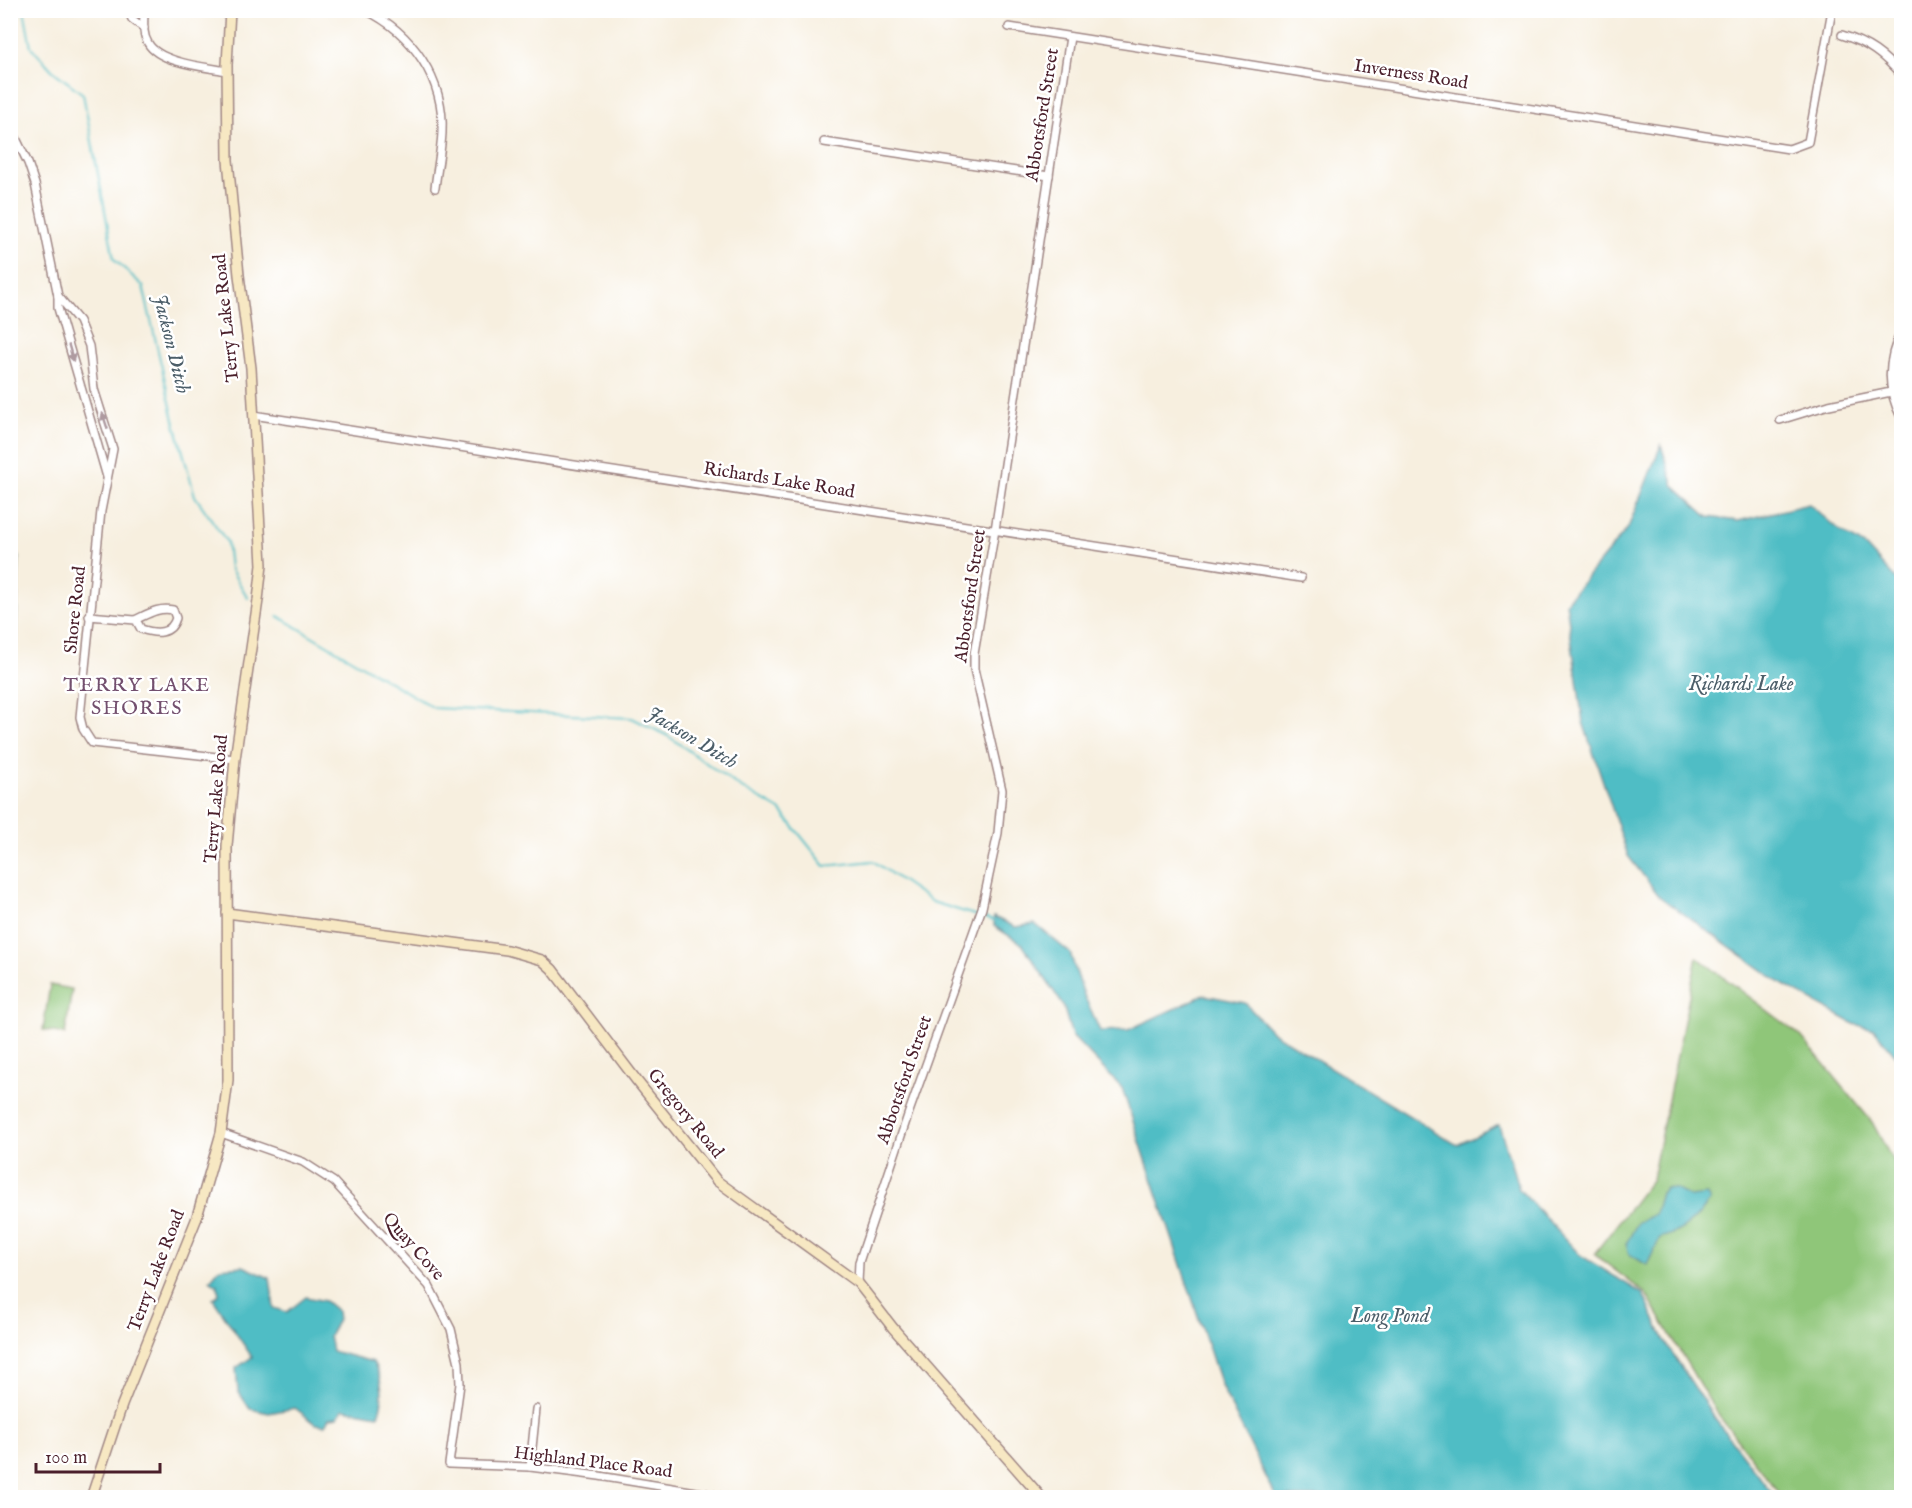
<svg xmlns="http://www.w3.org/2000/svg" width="1912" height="1508" viewBox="0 0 1912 1508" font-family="'IM FELL English',serif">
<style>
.green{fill:#8fc679;stroke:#6c7252;stroke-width:1.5}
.water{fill:#4fbdc5;stroke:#4c6e78;stroke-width:1.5}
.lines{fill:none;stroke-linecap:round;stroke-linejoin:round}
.stream{stroke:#4fbdc5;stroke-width:2}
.street-casing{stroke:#a08785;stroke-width:10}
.secondary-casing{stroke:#a08785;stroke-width:12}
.street{stroke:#fff;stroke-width:7}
.secondary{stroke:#f7e8c3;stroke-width:9}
.oneway{fill:#ae9aa0}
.labels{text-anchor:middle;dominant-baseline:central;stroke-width:5;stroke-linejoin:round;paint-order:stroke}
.street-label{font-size:18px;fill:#4a1f2b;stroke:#fff}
.water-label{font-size:20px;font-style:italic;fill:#4c5e69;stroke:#fff}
.neighbourhood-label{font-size:20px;letter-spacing:1.5px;fill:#734f6e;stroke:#fff}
</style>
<rect width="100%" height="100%" fill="#fff"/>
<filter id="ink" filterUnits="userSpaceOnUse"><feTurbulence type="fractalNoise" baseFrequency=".0167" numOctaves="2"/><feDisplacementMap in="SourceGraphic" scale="12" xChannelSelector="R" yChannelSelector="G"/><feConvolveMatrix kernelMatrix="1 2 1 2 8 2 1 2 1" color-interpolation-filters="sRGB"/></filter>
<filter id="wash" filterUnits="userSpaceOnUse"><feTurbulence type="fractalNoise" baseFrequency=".008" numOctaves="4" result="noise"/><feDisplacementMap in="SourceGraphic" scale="24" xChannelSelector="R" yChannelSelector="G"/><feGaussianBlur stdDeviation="1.35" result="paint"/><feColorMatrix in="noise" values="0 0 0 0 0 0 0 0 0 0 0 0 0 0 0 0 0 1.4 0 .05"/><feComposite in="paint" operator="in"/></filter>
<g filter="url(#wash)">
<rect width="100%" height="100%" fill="#f7efdf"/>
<!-- green -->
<g class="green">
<path d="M1697 957 1801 1036 1872 1122 1901 1176V1497H1782L1716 1412 1646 1294 1594 1254 1652 1179Z"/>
<path d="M50 985 72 989 65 1034 43 1030Z"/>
</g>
<!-- water -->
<g class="water">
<path d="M1661 445 1674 486 1708 517 1738 521 1809 504 1840 531 1866 547 1901 585V1062L1874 1029 1854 1024 1782 984 1660 897 1628 856 1583 722 1566 602 1628 528Z"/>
<path d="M10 540 19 559 15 652 11 660Z"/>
<path d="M994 917 1015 927 1035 924 1070 953 1084 995 1100 1031 1128 1030 1204 995 1245 1003 1272 1032 1457 1145 1499 1125 1519 1189 1580 1255 1643 1294 1666 1343 1715 1419 1775 1497H1276L1222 1388 1122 1088 1072 1036 1063 1005 1022 944 994 926Z"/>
<path d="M1666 1188 1676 1189 1689 1197 1707 1195 1710 1201C1694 1221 1685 1231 1660 1238L1647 1265 1629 1254 1626 1244 1638 1222 1655 1214 1661 1193Z"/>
<path d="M243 1266 270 1278 274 1308 287 1312 306 1297 325 1301 337 1311 338 1320 329 1336 332 1351 373 1362C382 1377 385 1399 378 1415L343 1409 338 1417 329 1418 325 1425 316 1424 295 1408 269 1413 250 1409 238 1391 236 1368 252 1357 213 1299 219 1294 217 1285 210 1280 220 1268Z"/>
</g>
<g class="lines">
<!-- stream -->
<g class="stream">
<path d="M24 10 31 47 53 71 83 94 114 259 143 286 174 420 195 496 227 542 230 568 248 598"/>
<path d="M278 616 434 708 632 718 668 736 740 787 780 810 825 866 873 861 932 902 994 921"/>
</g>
</g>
</g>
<g filter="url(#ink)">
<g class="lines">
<defs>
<g id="street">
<path d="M128 10 132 19 144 28"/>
<path d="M144 10C144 21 142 34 148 43 159 63 206 67 227 71"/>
<path d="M365 10C412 32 445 80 442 133 441 151 437 170 435 188"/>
<path d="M1009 27 1789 149 1808 142 1832 10"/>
<path d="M1842 35C1868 43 1884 55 1902 76"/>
<path d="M10 126 28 163 35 184 58 296V308L107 477"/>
<path d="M824 142 1049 176"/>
<path d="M58 296 79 321 89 346 94 389 113 449 101 511 80 717 83 729 92 743 235 759"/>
<path d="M1902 330C1887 359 1886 389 1902 419"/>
<path d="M253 415 1301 578"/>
<path d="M1780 420 1829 405 1891 392"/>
<path d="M89 616 135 620H136L141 629C156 634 171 635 176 618L173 610C158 607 148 614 135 620"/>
<path d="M221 1133 303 1162 334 1182 429 1286 451 1329 459 1363 460 1384 449 1464 530 1467 599 1476 733 1498"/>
<path d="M858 1283 859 1262 909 1112 982 908 998 833 1002 790 974 669V654L995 530 1070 37"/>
<path d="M530 1467 536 1409"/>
</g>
<g id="secondary">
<path d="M227 913 507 950 542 960 552 969 637 1081 717 1181 858 1283 893 1328 1042 1498"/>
<path d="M91 1498 122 1405 196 1220 221 1133 228 1080 227 846 235 759 258 600 262 565 251 368 239 275 228 160 227 65 230 10"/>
</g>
</defs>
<!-- street casing -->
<use href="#street" class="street-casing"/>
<!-- secondary casing -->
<use href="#secondary" class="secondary-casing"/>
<!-- street -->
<use href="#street" class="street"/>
<!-- secondary -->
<use href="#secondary" class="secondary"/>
</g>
<!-- one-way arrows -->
<defs><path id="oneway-solid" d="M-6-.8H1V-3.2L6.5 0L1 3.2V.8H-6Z" transform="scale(1.5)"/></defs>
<g class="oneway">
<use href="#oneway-solid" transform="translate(71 353) rotate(74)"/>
<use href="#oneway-solid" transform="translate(105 421) rotate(-108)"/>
</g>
</g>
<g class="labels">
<!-- street labels -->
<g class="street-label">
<text transform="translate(1411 75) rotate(9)">Inverness Road</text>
<text transform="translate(1043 115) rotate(-81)">Abbotsford Street</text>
<text transform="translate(227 318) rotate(-96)">Terry Lake Road</text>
<text transform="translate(779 481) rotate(9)">Richards Lake Road</text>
<text transform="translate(971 596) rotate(-82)">Abbotsford Street</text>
<text transform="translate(76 610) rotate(-84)">Shore Road</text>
<text transform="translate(217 799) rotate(-85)">Terry Lake Road</text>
<text transform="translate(905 1080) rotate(-71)">Abbotsford Street</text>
<text transform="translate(685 1114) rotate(51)">Gregory Road</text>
<text transform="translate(413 1247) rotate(49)">Quay Cove</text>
<text transform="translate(157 1271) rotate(-69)">Terry Lake Road</text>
<text transform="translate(593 1463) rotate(7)">Highland Place Road</text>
</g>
<!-- water labels -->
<g class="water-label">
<text transform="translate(171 344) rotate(76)">Jackson Ditch</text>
<text x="1741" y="684">Richards Lake</text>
<text transform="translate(692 738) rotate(31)">Jackson Ditch</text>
<text x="1390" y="1316">Long Pond</text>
</g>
<!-- neighbourhood labels -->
<g class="neighbourhood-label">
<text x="137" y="685">TERRY LAKE<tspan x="137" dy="23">SHORES</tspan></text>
</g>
</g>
<!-- margin -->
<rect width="1912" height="1508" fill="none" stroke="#fff" stroke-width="36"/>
<!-- scale -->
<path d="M36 1463v9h124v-9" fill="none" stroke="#4a1f2b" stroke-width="3"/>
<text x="45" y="1463" font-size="18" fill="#4a1f2b" stroke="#ffffff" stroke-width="4.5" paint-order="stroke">100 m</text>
</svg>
